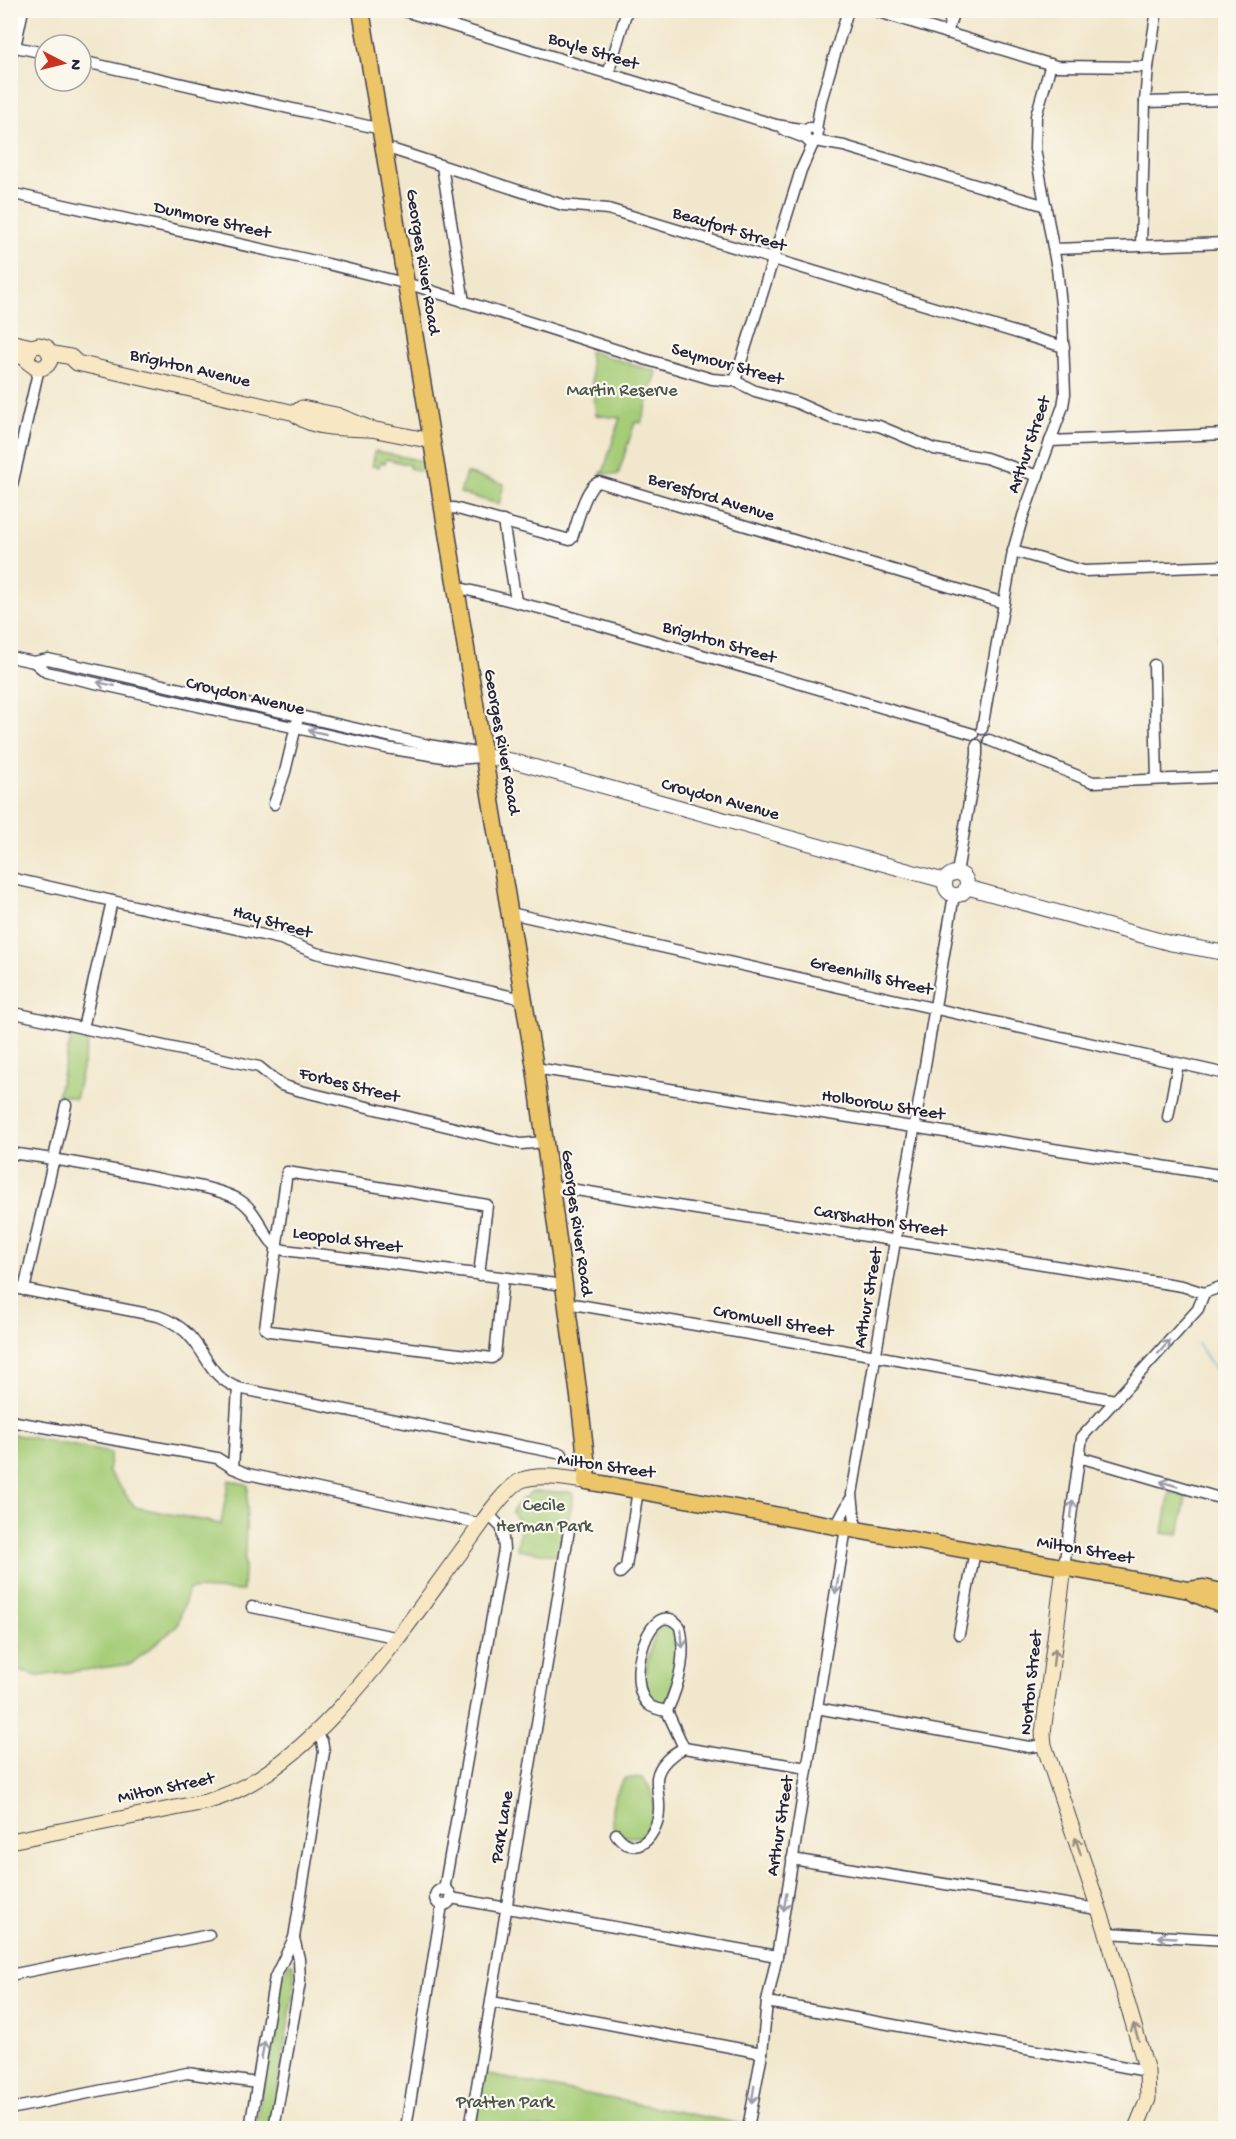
<svg xmlns="http://www.w3.org/2000/svg" width="1236" height="2139" viewBox="0 0 1236 2139" font-family="'Gochi Hand',sans-serif">
<style>
.grass{fill:url(#grass-dots);stroke:#647759;stroke-width:1.5}
.green{fill:#a5cc77;stroke:#647759;stroke-width:1.5}
.lines{fill:none;stroke-linecap:round;stroke-linejoin:round}
.stream{stroke:#60b9de;stroke-width:2}
.minor-casing{stroke:#414051;stroke-width:13}
.tertiary-casing{stroke:#414051;stroke-width:16}
.secondary-casing{stroke:#414051;stroke-width:17}
.primary-casing{stroke:#414051;stroke-width:19}
.minor{stroke:#fff;stroke-width:10}
.tertiary{stroke:#fff;stroke-width:14}
.secondary{stroke:#f7e8c3;stroke-width:15}
.primary{stroke:#ecc569;stroke-width:16}
.oneway{stroke:#9c9ca7}
.oneway2{stroke:#978f86}
.labels{text-anchor:middle;dominant-baseline:central;stroke-width:4.5;stroke-linejoin:round;paint-order:stroke}
.street-label{font-size:18px;fill:#22223b;stroke:#fbf7ec}
.park-label{font-size:18px;fill:#49554d;stroke:#fbf7ec}
</style>
<defs>
<pattern id="grass-dots" width="8" height="8" patternUnits="userSpaceOnUse" patternTransform="scale(1.5)"><rect width="8" height="8" fill="#a5cc77"/><path d="M2 2h.1M6 6h.1" fill="none" stroke="#8eaf68" stroke-width="1.8" stroke-linecap="round"/></pattern>
</defs>
<rect width="100%" height="100%" fill="#fbf7ec"/>
<filter id="ink" filterUnits="userSpaceOnUse"><feTurbulence type="fractalNoise" baseFrequency=".0167" numOctaves="2"/><feDisplacementMap in="SourceGraphic" scale="12" xChannelSelector="R" yChannelSelector="G"/><feConvolveMatrix kernelMatrix="1 2 1 2 8 2 1 2 1" color-interpolation-filters="sRGB"/></filter>
<filter id="wash" filterUnits="userSpaceOnUse"><feTurbulence type="fractalNoise" baseFrequency=".008" numOctaves="4" result="noise"/><feDisplacementMap in="SourceGraphic" scale="24" xChannelSelector="R" yChannelSelector="G"/><feGaussianBlur stdDeviation="1.35" result="paint"/><feColorMatrix in="noise" values="0 0 0 0 0 0 0 0 0 0 0 0 0 0 0 0 0 1.4 0 .05"/><feComposite in="paint" operator="in"/></filter>
<g filter="url(#wash)">
<rect width="100%" height="100%" fill="#f1e7cc"/>
<!-- grass -->
<path class="grass" d="M375 451 422 461 424 472 409 468 410 465 386 459 385 463 380 462 379 467 372 466Z"/>
<!-- green -->
<g class="green">
<path d="M589 351 657 372 641 423 635 422 618 475 601 473 604 470 620 418 596 415Z"/>
<path d="M466 473 504 484 499 504 460 493Z"/>
<path d="M1218 636H1225V764Z"/>
<path d="M72 1034 89 1037 75 1099 64 1095 57 1097Z"/>
<path d="M12 1434 111 1453 108 1471 135 1507 221 1524 229 1480 248 1485 243 1591 189 1589 177 1626 131 1664 38 1676 11 1669Z"/>
<path d="M531 1492H569L574 1494 560 1556 517 1549C520 1534 523 1524 512 1512L516 1505Z"/>
<path d="M1170 1492 1186 1496 1179 1535 1163 1533Z"/>
<path d="M659 1627H670L679 1635C680 1654 677 1690 664 1704 630 1708 651 1641 659 1627Z"/>
<path d="M625 1778H643C660 1798 656 1818 641 1837L617 1836C607 1815 612 1797 625 1778Z"/>
<path d="M290 1962 293 1964 295 1983 271 2128H256L280 1980Z"/>
<path d="M483 2074 742 2124 741 2128H474Z"/>
</g>
<g class="lines">
<!-- stream -->
<path class="stream" d="M1198 1344 1226 1386"/>
</g>
</g>
<g filter="url(#ink)">
<g class="lines">
<defs>
<g id="minor">
<path d="M401 10 776 125 806 130"/>
<path d="M872 10 1056 66 1148 67"/>
<path d="M947 33 954 10"/>
<path d="M15 47 45 53"/>
<path d="M10 55 15 47 23 10"/>
<path d="M81 61 381 129"/>
<path d="M608 74 627 10"/>
<path d="M1145 102 1226 100"/>
<path d="M784 130 805 138 809 142 817 140 818 132 814 129 809 128 805 132V138"/>
<path d="M816 130 821 101 848 10"/>
<path d="M815 141 844 146 1046 206"/>
<path d="M384 151 394 150 563 205 608 209 1064 347"/>
<path d="M442 166 464 302"/>
<path d="M10 193 328 264 416 286 648 360 712 379 735 381 755 391 795 402 831 418 879 426 934 449 986 458 1038 476"/>
<path d="M1141 246 1145 102 1148 67 1157 10"/>
<path d="M1054 249 1226 243"/>
<path d="M735 381 801 170 814 142"/>
<path d="M1050 441 1226 434"/>
<path d="M10 494 39 368"/>
<path d="M443 509 454 508 570 540 572 538C577 524 585 486 599 482L1004 603"/>
<path d="M503 521 516 601"/>
<path d="M1013 551 1084 571 1226 566"/>
<path d="M456 587 551 611 973 734"/>
<path d="M10 657 34 662 48 659 428 745 471 752 484 756"/>
<path d="M34 662 46 672 386 748 456 759 481 757"/>
<path d="M1154 665 1157 779"/>
<path d="M982 729 1013 551 1023 516 1063 406 1065 394 1062 313 1057 269 1035 149 1036 116 1051 64"/>
<path d="M989 740 1093 782 1226 777"/>
<path d="M274 804 285 772 297 722"/>
<path d="M957 873 977 755V745"/>
<path d="M10 878 281 939 316 953 523 999"/>
<path d="M510 913 1226 1074"/>
<path d="M10 1012 259 1067 281 1085 301 1091 521 1144 545 1142"/>
<path d="M83 1028 112 901"/>
<path d="M535 1068 1226 1176"/>
<path d="M1168 1117 1178 1064"/>
<path d="M10 1153C61 1159 110 1169 160 1179 186 1184 212 1187 236 1198 262 1211 263 1245 284 1250L564 1285"/>
<path d="M551 1186 1182 1286 1204 1293"/>
<path d="M479 1275 487 1205 287 1172 265 1328 269 1331 492 1358 495 1355 503 1278"/>
<path d="M10 1287 158 1316C172 1321 184 1328 193 1340 210 1361 211 1377 238 1388L562 1454"/>
<path d="M24 1290 66 1105"/>
<path d="M1204 1293 1226 1285"/>
<path d="M567 1303 876 1356 1115 1400"/>
<path d="M10 1421 217 1458 233 1468 238 1388"/>
<path d="M1079 1457 1226 1500"/>
<path d="M233 1468 248 1474 482 1524"/>
<path d="M836 1526 850 1500"/>
<path d="M856 1530 852 1494 954 895"/>
<path d="M1064 1567 1082 1437 1198 1309 1204 1293"/>
<path d="M620 1573 626 1567 638 1490"/>
<path d="M252 1607 399 1638"/>
<path d="M959 1634 975 1551"/>
<path d="M817 1708 1029 1747 1044 1745"/>
<path d="M667 1711C679 1685 687 1656 680 1627 652 1590 622 1683 649 1705 654 1709 661 1710 667 1711L684 1748"/>
<path d="M616 1834C621 1841 629 1848 639 1845 651 1841 659 1822 659 1810 660 1799 656 1788 657 1778 659 1764 673 1753 684 1748L807 1768"/>
<path d="M792 1859 1097 1909"/>
<circle cx="443" cy="1897" r="8"/>
<path d="M444 1890 504 1549 502 1528 489 1515"/>
<path d="M451 1898 777 1956"/>
<path d="M1107 1933 1226 1940"/>
<path d="M10 1975 209 1935"/>
<path d="M492 2002 762 2053"/>
<path d="M767 2002 1147 2071"/>
<path d="M10 2109 187 2073 257 2083"/>
<path d="M250 2128 275 1977 294 1938 324 1752 322 1741 316 1733"/>
<path d="M274 2128 300 1982 299 1959 294 1938"/>
<path d="M406 2128 442 1905"/>
<path d="M470 2128 569 1530"/>
<path d="M748 2128 762 2053 767 2002 777 1956 846 1528"/>
</g>
<g id="tertiary">
<path d="M484 756 513 761 945 881"/>
<circle cx="956" cy="884" r="11"/>
<path d="M966 887 1169 943 1226 953"/>
</g>
<g id="secondary">
<path d="M10 342 32 347 39 345 46 347 51 356C50 365 44 369 36 368L28 362 27 355 32 347"/>
<path d="M50 353 71 357 77 363 295 413C309 430 350 428 371 429"/>
<path d="M10 354 27 358"/>
<path d="M295 413 302 408 336 415 371 429 432 441"/>
<path d="M1064 1567 1043 1733 1044 1745 1107 1933 1147 2071 1148 2099 1136 2128"/>
<path d="M10 1841 205 1802C311 1775 404 1628 466 1545 478 1529 505 1487 522 1480 540 1473 567 1479 586 1481"/>
</g>
<g id="primary">
<path d="M361 10 535 1068 579 1397 587 1466 586 1481 1189 1590 1204 1588 1226 1593"/>
<path d="M1193 1593 1226 1607"/>
</g>
</defs>
<!-- minor casing -->
<use href="#minor" class="minor-casing"/>
<!-- tertiary casing -->
<use href="#tertiary" class="tertiary-casing"/>
<!-- secondary casing -->
<use href="#secondary" class="secondary-casing"/>
<!-- primary casing -->
<use href="#primary" class="primary-casing"/>
<!-- minor -->
<use href="#minor" class="minor"/>
<!-- tertiary -->
<use href="#tertiary" class="tertiary"/>
<!-- secondary -->
<use href="#secondary" class="secondary"/>
<!-- primary -->
<use href="#primary" class="primary"/>
</g>
<!-- one-way arrows -->
<defs><path id="oneway-shaft" d="M-6 0H5M1.5-3L5.5 0L1.5 3" fill="none" stroke-width="1.6" stroke-linecap="round" stroke-linejoin="round" transform="scale(1.5)"/></defs>
<g class="oneway">
<use href="#oneway-shaft" transform="translate(106 684) rotate(-168)"/>
<use href="#oneway-shaft" transform="translate(317 732) rotate(-167)"/>
<use href="#oneway-shaft" transform="translate(1164 1347) rotate(-48)"/>
<use href="#oneway-shaft" transform="translate(1169 1484) rotate(-164)"/>
<use href="#oneway-shaft" transform="translate(1072 1509) rotate(-83)"/>
<use href="#oneway-shaft" transform="translate(837 1585) rotate(99)"/>
<use href="#oneway-shaft" transform="translate(682 1639) rotate(85)"/>
<use href="#oneway-shaft" transform="translate(785 1902) rotate(99)"/>
<use href="#oneway-shaft" transform="translate(1167 1937) rotate(-177)"/>
<use href="#oneway-shaft" transform="translate(263 2050) rotate(-80)"/>
<use href="#oneway-shaft" transform="translate(753 2094) rotate(99)"/>
</g>
<g class="oneway2">
<use href="#oneway-shaft" transform="translate(1054 1657) rotate(-83)"/>
<use href="#oneway-shaft" transform="translate(1078 1846) rotate(-108)"/>
<use href="#oneway-shaft" transform="translate(1136 2032) rotate(-107)"/>
</g>
</g>
<g class="labels">
<!-- street labels -->
<g class="street-label">
<text transform="translate(593 52) rotate(17)">Boyle Street</text>
<text transform="translate(212 221) rotate(13)">Dunmore Street</text>
<text transform="translate(729 230) rotate(17)">Beaufort Street</text>
<text transform="translate(422 262) rotate(81)">Georges River Road</text>
<text transform="translate(727 365) rotate(16)">Seymour Street</text>
<text transform="translate(190 369) rotate(13)">Brighton Avenue</text>
<text transform="translate(1030 445) rotate(-71)">Arthur Street</text>
<text transform="translate(711 498) rotate(17)">Beresford Avenue</text>
<text transform="translate(719 643) rotate(16)">Brighton Street</text>
<text transform="translate(245 697) rotate(13)">Croydon Avenue</text>
<text transform="translate(501 742) rotate(80)">Georges River Road</text>
<text transform="translate(720 800) rotate(15)">Croydon Avenue</text>
<text transform="translate(272 923) rotate(16)">Hay Street</text>
<text transform="translate(871 977) rotate(13)">Greenhills Street</text>
<text transform="translate(349 1086) rotate(14)">Forbes Street</text>
<text transform="translate(883 1106) rotate(9)">Holborow Street</text>
<text transform="translate(880 1222) rotate(9)">Carshalton Street</text>
<text transform="translate(576 1223) rotate(82)">Georges River Road</text>
<text transform="translate(347 1241) rotate(8)">Leopold Street</text>
<text transform="translate(869 1298) rotate(-80)">Arthur Street</text>
<text transform="translate(773 1322) rotate(10)">Cromwell Street</text>
<text transform="translate(606 1467) rotate(8)">Milton Street</text>
<text transform="translate(1085 1551) rotate(10)">Milton Street</text>
<text transform="translate(1032 1683) rotate(-84)">Norton Street</text>
<text transform="translate(166 1789) rotate(-12)">Milton Street</text>
<text transform="translate(781 1826) rotate(-81)">Arthur Street</text>
<text transform="translate(503 1827) rotate(-81)">Park Lane</text>
</g>
<!-- park labels -->
<g class="park-label">
<text x="622" y="391">Martin Reserve</text>
<text x="544" y="1506">Cecile<tspan x="544" dy="21">Herman Park</tspan></text>
<text x="505" y="2103">Pratten Park</text>
</g>
</g>
<!-- margin -->
<rect width="1236" height="2139" fill="none" stroke="#fbf7ec" stroke-width="36"/>
<!-- north arrow -->
<g transform="translate(63 63) rotate(97)"><circle r="28" fill="#fbf7ec" stroke="#a4a2a5" stroke-width="1.5"/>
<path d="M0-4.5L10 22L0 15L-10 22Z" fill="#c8321e"/>
<text y="-9" font-size="16" font-weight="bold" text-anchor="middle" fill="#22223b">N</text>
</g>
</svg>
